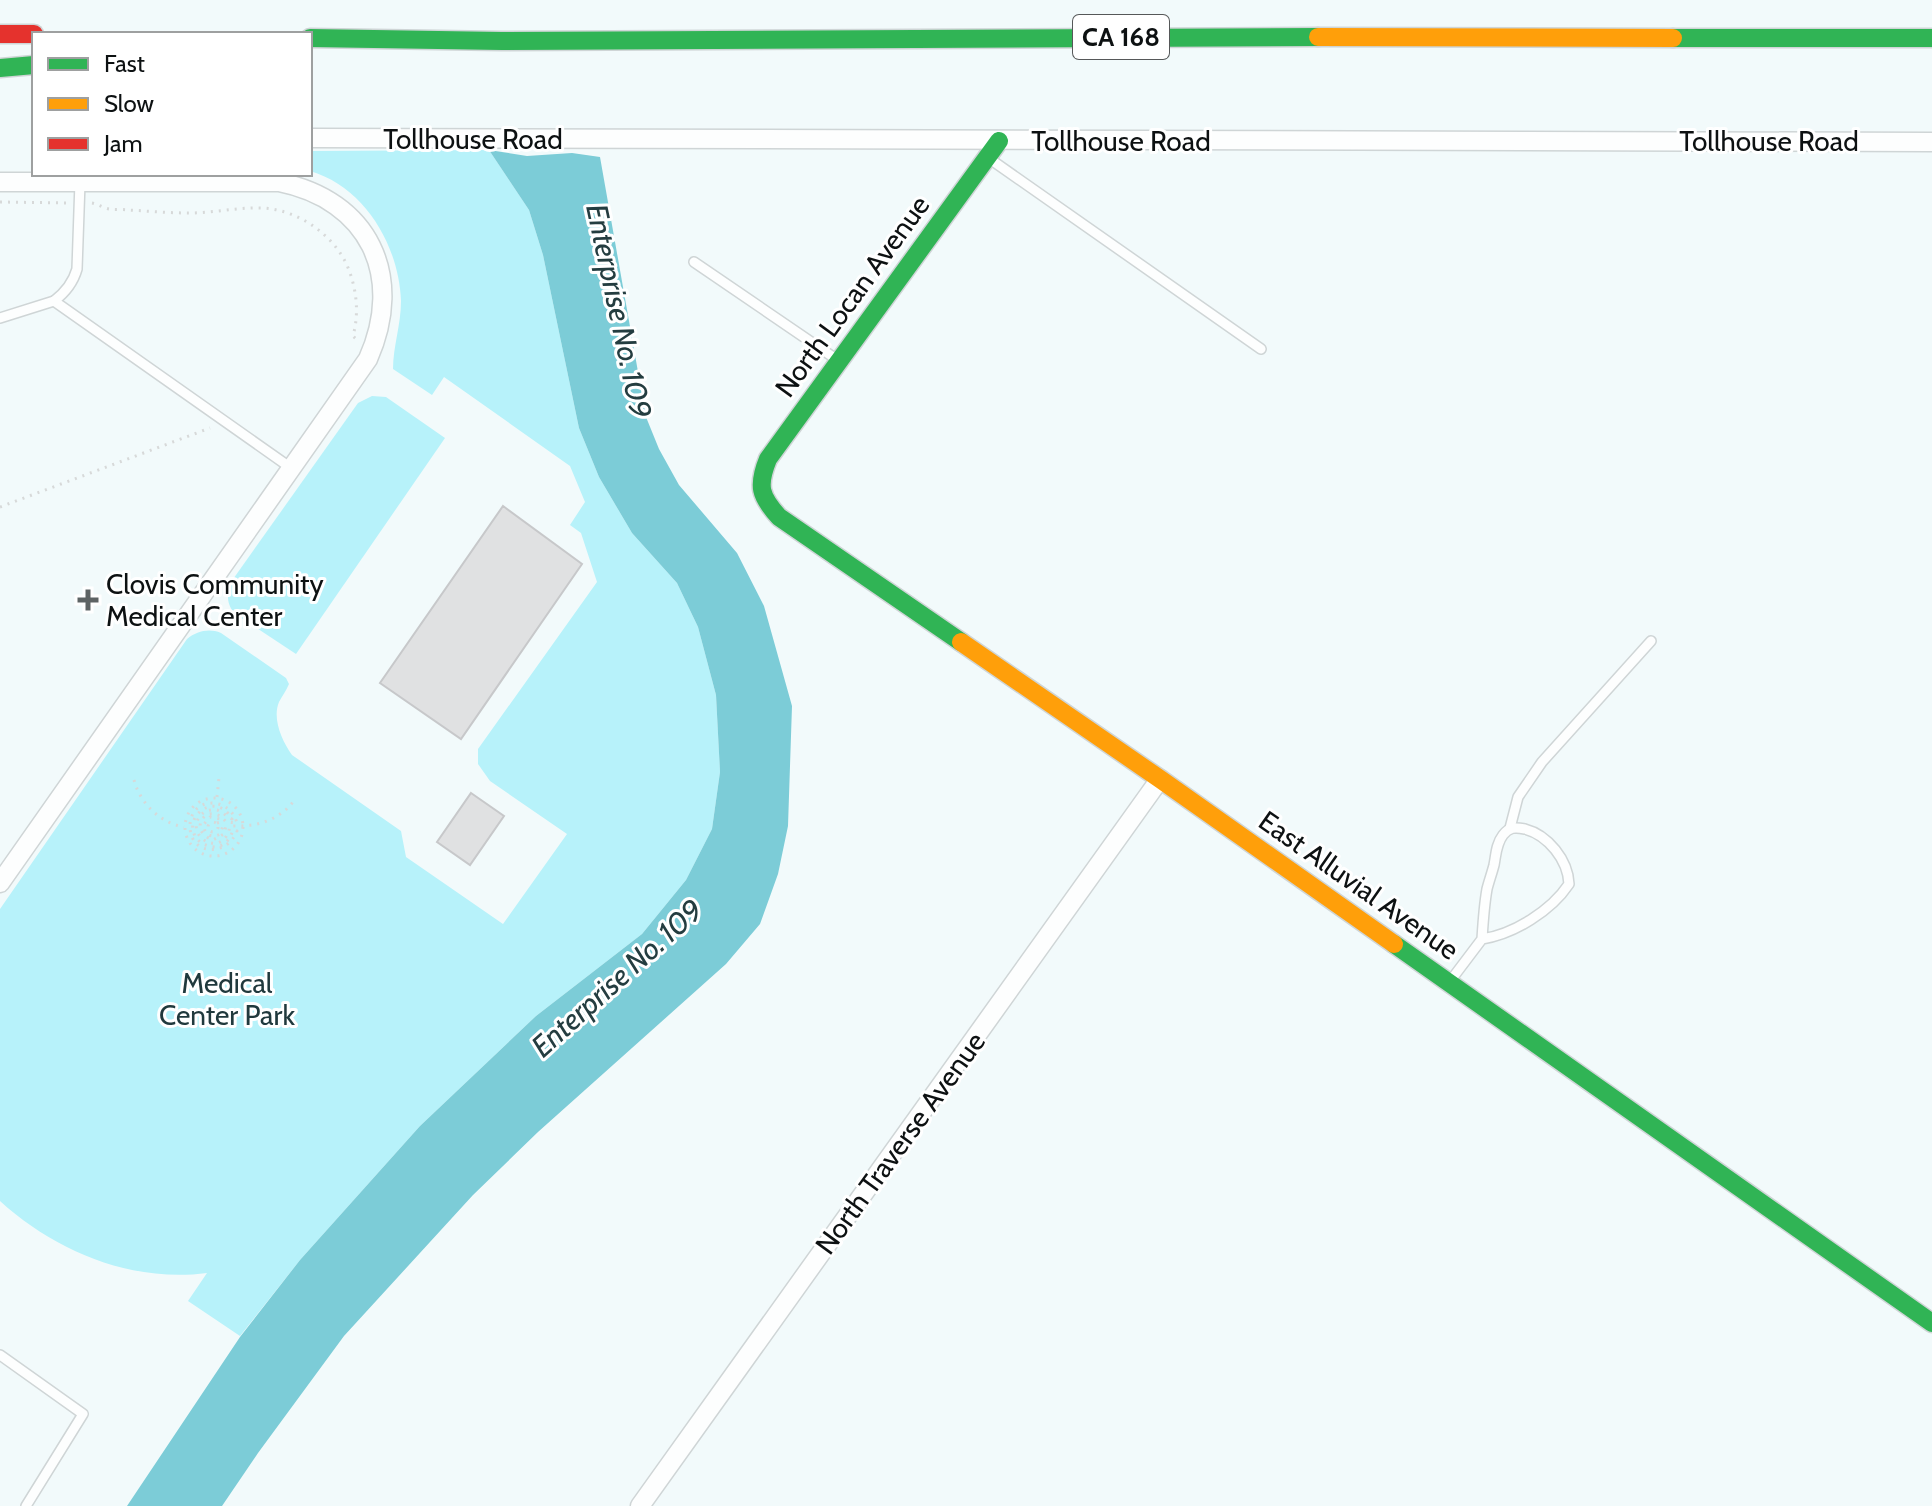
<svg xmlns="http://www.w3.org/2000/svg" width="1932" height="1506" viewBox="0 0 1932 1506" font-family="Cabin,sans-serif">
<style>
.green{fill:#b7f2fa}
.water{fill:#7cccd7}
.building{fill:#e0e1e2;stroke:#c7c8ca;stroke-width:2}
.lines{fill:none;stroke-linecap:round;stroke-linejoin:round}
.lane-casing{stroke:#cfd5d6;stroke-width:12}
.street-casing{stroke:#cfd5d6;stroke-width:21}
.fast-casing{stroke:#cfd5d6;stroke-width:21}
.slow-casing{stroke:#cfd5d6;stroke-width:21}
.jam-casing{stroke:#cfd5d6;stroke-width:21}
.path{stroke:#d7d9d9;stroke-width:3;stroke-dasharray:2 6;stroke-linecap:butt}
.lane{stroke:#fdfefe;stroke-width:9}
.street{stroke:#fdfefe;stroke-width:18}
.fast{stroke:#30b455;stroke-width:18}
.slow{stroke:#ff9f0a;stroke-width:18}
.jam{stroke:#e5322d;stroke-width:18}
.poi-dot{fill:#5d6364;stroke:#fff;stroke-width:3}
.labels{text-anchor:middle;dominant-baseline:central;stroke-width:6;stroke-linejoin:round;paint-order:stroke}
.shield{fill:#fff;stroke:#565859;stroke-width:2}
.shield-label{font-size:26px;font-weight:bold;fill:#0d1112}
.street-label{font-size:28px;fill:#0d1112;stroke:#fff}
.poi-label{font-size:28px;fill:#0d1112;stroke:#fff;text-anchor:start}
.park-label{font-size:28px;fill:#20393d;stroke:#fff}
.water-label{font-size:30px;font-style:italic;fill:#243d40;stroke:#fff}
</style>
<rect width="100%" height="100%" fill="#f2fafb"/>
<!-- green -->
<g class="green">
<path d="M489 150 529 210 543 255 579 428 599 477 632 533 677 583 698 627 716 695 720 772 712 829 686 880 642 934 536 1016 420 1126 300 1260 240 1336 188 1301 207 1273C131 1283 55 1251 0 1201V909L187 639C197 631 209 628 221 633L286 678 289 684C286 691 282 696 279 702 272 719 282 741 292 755L401 831 406 857 503 924 567 834 490 781 478 764V749L597 582 581 533 570 525 585 502 570 466 444 377 432 395 393 369C393 346 401 325 401 301 399 246 365 187 310 171V151Z"/>
<path d="M372 396 386 397 445 438 296 654 234 613C226 602 227 594 231 582L358 403Z"/>
</g>
<!-- water -->
<path class="water" d="M489 150 527 156 572 153 600 157 646 417 659 449 679 485 737 553 764 606 792 706 788 826 778 874 760 924 726 964 538 1132 473 1195 344 1336 258 1453 222 1506H127L240 1337 300 1260 420 1126 536 1016 642 934 686 880 712 829 720 772 716 695 698 627 677 583 632 533 599 477 579 428 543 255 529 210Z"/>
<!-- building -->
<g class="building">
<path d="M503 506 582 564 461 739 380 683Z"/>
<path d="M471 793 504 816 470 865 437 842Z"/>
</g>
<g class="lines">
<defs>
<g id="lane">
<path d="M990 159 1261 349"/>
<path d="M694 262 836 359"/>
<path d="M54 301 291 468"/>
<path d="M0 318 54 301C66 292 73 283 77 269L80 182"/>
<path d="M1510 828 1518 797 1542 762 1651 641"/>
<path d="M1451 980 1482 939C1514 934 1551 911 1569 884 1568 860 1548 835 1525 829 1515 827 1509 827 1503 835 1496 844 1496 855 1494 865 1492 873 1489 881 1487 889 1484 906 1483 923 1482 939"/>
<path d="M0 1355 83 1414 26 1506"/>
</g>
<g id="street">
<path d="M310 138 1932 142"/>
<path d="M0 182H279C369 200 405 276 368 359L0 883"/>
<path d="M640 1506 1160 779"/>
</g>
<g id="fast">
<path d="M310 38 502 41 1318 37"/>
<path d="M1673 38H1932"/>
<path d="M0 68 34 65"/>
<path d="M961 642 779 517C760 496 757 486 768 459L999 141"/>
<path d="M1394 944 1932 1323"/>
</g>
<g id="slow">
<path d="M1318 37 1673 38"/>
<path d="M961 642 1160 779 1394 944"/>
</g>
<path id="jam" d="M0 34H34"/>
</defs>
<!-- lane casing -->
<use href="#lane" class="lane-casing"/>
<!-- street casing -->
<use href="#street" class="street-casing"/>
<!-- fast casing -->
<use href="#fast" class="fast-casing"/>
<!-- slow casing -->
<use href="#slow" class="slow-casing"/>
<!-- jam casing -->
<use href="#jam" class="jam-casing"/>
<!-- path -->
<g class="path">
<path d="M0 202 68 203"/>
<path d="M92 203C98 204 103 208 109 209 115 210 122 209 128 210 148 211 169 213 189 213 214 213 238 207 263 208 299 210 336 236 349 270 357 292 359 314 353 336L356 339"/>
<path d="M0 507 210 428"/>
<path d="M134 780C140 803 160 823 184 827"/>
<path d="M217 797 219 777"/>
<circle cx="214" cy="827" r="29"/>
<circle cx="213" cy="827" r="5"/>
<path d="M217 823 221 822 220 819 210 817 204 824C203 834 211 839 220 834L223 826H226L224 834 213 840C185 830 209 799 226 822L237 823C229 795 190 797 190 826 190 856 227 857 237 831L233 830C230 839 226 845 216 847 210 847 203 845 198 840 179 819 215 789 232 819 227 817 223 812 217 810 210 809 204 811 200 816 184 837 224 860 230 826 254 827 277 822 293 802"/>
</g>
<!-- lane -->
<use href="#lane" class="lane"/>
<!-- street -->
<use href="#street" class="street"/>
<!-- fast -->
<use href="#fast" class="fast"/>
<!-- slow -->
<use href="#slow" class="slow"/>
<!-- jam -->
<use href="#jam" class="jam"/>
</g>
<!-- markers -->
<path class="poi-dot" d="M84 588h8v8h8v8h-8v8h-8v-8h-8v-8h8z"/>
<g class="labels">
<!-- shield labels -->
<rect class="shield" x="1073" y="15" width="96" height="44" rx="6"/>
<g class="shield-label">
<text x="1121" y="37">CA 168</text>
</g>
<!-- street labels -->
<g class="street-label">
<text x="473" y="139">Tollhouse Road</text>
<text x="1121" y="141">Tollhouse Road</text>
<text x="1769" y="141">Tollhouse Road</text>
<text transform="translate(852 296) rotate(-54)">North Locan Avenue</text>
<text transform="translate(1359 885) rotate(35)">East Alluvial Avenue</text>
<text transform="translate(900 1143) rotate(-54)">North Traverse Avenue</text>
</g>
<!-- poi labels -->
<g class="poi-label">
<text x="106" y="584">Clovis Community<tspan x="106" dy="32">Medical Center</tspan></text>
</g>
<!-- park labels -->
<g class="park-label">
<text x="227" y="983">Medical<tspan x="227" dy="32">Center Park</tspan></text>
</g>
<!-- water labels -->
<g class="water-label">
<text transform="translate(619 311) rotate(78)">Enterprise No. 109</text>
<text transform="translate(617 978) rotate(-42)">Enterprise No. 109</text>
</g>
</g>
<!-- legend -->
<rect x="32" y="32" width="280" height="144" fill="#ffffff" stroke="#9ea0a0" stroke-width="2"/>
<rect x="48" y="58" width="40" height="12" fill="#30b455" stroke="#9ea0a0" stroke-width="2"/>
<text x="104" y="72" font-size="24" fill="#0d1112">Fast</text>
<rect x="48" y="98" width="40" height="12" fill="#ff9f0a" stroke="#9ea0a0" stroke-width="2"/>
<text x="104" y="112" font-size="24" fill="#0d1112">Slow</text>
<rect x="48" y="138" width="40" height="12" fill="#e5322d" stroke="#9ea0a0" stroke-width="2"/>
<text x="104" y="152" font-size="24" fill="#0d1112">Jam</text>
</svg>
